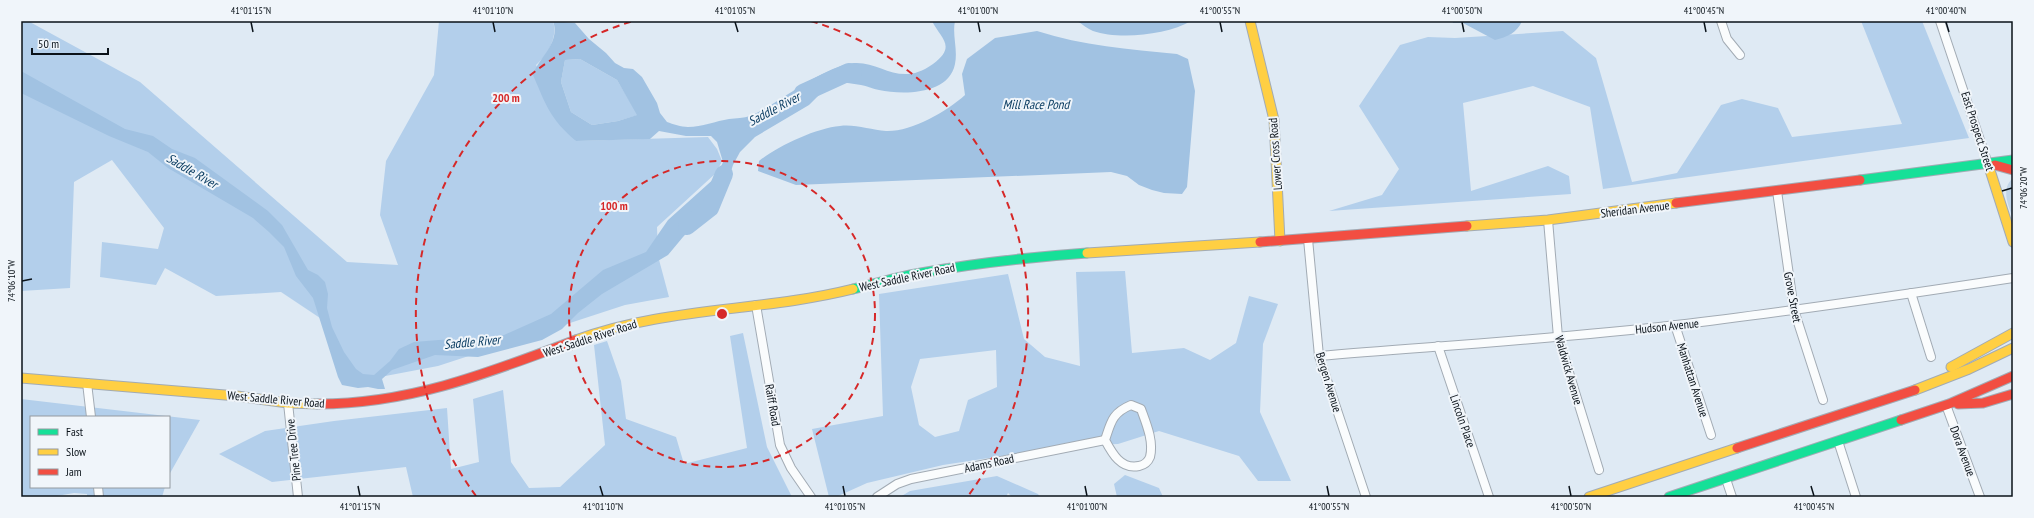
<svg xmlns="http://www.w3.org/2000/svg" width="2034" height="518" viewBox="0 0 2034 518" font-family="'PT Sans Narrow',sans-serif">
<style>
.green{fill:#c1d5e9}
.forest{fill:#b3cfeb;fill-rule:evenodd}
.water{fill:#a1c2e2;fill-rule:evenodd}
.lines{fill:none;stroke-linecap:round;stroke-linejoin:round}
.river{stroke:#a1c2e2;stroke-width:18}
.street-casing{stroke:#a2abb4;stroke-width:10}
.fast-casing{stroke:#a2abb4;stroke-width:11}
.slow-casing{stroke:#a2abb4;stroke-width:11}
.jam-casing{stroke:#a2abb4;stroke-width:11}
.street{stroke:#fafcfd;stroke-width:8}
.fast{stroke:#16e098;stroke-width:9}
.slow{stroke:#ffcf43;stroke-width:9}
.jam{stroke:#f24e42;stroke-width:9}
.ticks{fill:none;stroke:#0a1219;stroke-width:1.5}
.ring{fill:none;stroke:#d62828;stroke-width:2;stroke-dasharray:7 5}
.labels{text-anchor:middle;dominant-baseline:central;stroke-width:4;stroke-linejoin:round;paint-order:stroke}
.street-label{font-size:12px;fill:#0a1219;stroke:#f0f5fa}
.water-label{font-size:13px;font-style:italic;fill:#05385e;stroke:#f0f5fa}
.centre{fill:#d62828;stroke:#f0f5fa;stroke-width:2}
.ring-label{font-size:12px;text-anchor:middle;font-weight:bold;fill:#d62828;stroke:#f0f5fa;stroke-width:4;stroke-linejoin:round;paint-order:stroke}
.neatline{fill:none;stroke:#0a1219;stroke-width:1.5}
.ticks-label{font-size:10px;text-anchor:middle;fill:#0a1219}
</style>
<rect width="100%" height="100%" fill="#dfeaf4"/>
<!-- green -->
<path class="green" d="M2013 178V219C2009 206 2000 189 2013 178Z"/>
<!-- forest -->
<g class="forest">
<path d="M21 21H28L140 82 347 262 398 265 380 215 386 161 434 75 439 21H553C558 37 548 55 536 65L576 141 708 137 717 149 722 161 716 173 657 227 658 256 669 297 625 305 438 366 359 381 320 318 281 292 216 296 165 268 156 285 100 277 102 242 158 249 164 228 112 160 74 182 70 288 21 291Z"/>
<path d="M1861 21H1922L1969 138 1603 189 1590 107 1533 86 1463 103 1471 191 1548 166 1569 176 1571 194 1329 211 1382 195 1399 169 1359 106 1400 45 1428 37 1455 38 1563 31 1596 58 1632 182 1677 173 1721 105 1742 99 1778 108 1792 137 1902 124Z"/>
<path d="M580 59 617 80 638 115 618 121 592 125 571 112 561 82 565 60Z"/>
<path d="M1125 271 1132 353 1184 348 1210 360 1236 343 1249 296 1278 304 1263 344 1260 412 1291 481H1258L1239 456 1159 431 1118 444 1067 446 943 465 867 483 836 497H829L812 429 883 416 879 294 1008 274 1024 339 1045 357 1080 366 1076 272ZM996 350 997 387 968 400 959 431 935 437 919 425 911 387 920 359Z"/>
<path d="M743 333 767 447 792 497H413L406 467 272 482 219 454 265 431 334 421 447 408 451 469 479 462 473 399 503 390 511 462 529 488 560 487 605 445 594 345 607 341 621 381 626 419 676 437 684 464 747 448 730 336Z"/>
<path d="M21 399 200 420 169 475V417H31V487H165L162 497H87V494L74 493 51 497H21Z"/>
<path d="M1125 475 1159 488 1163 497H1117L1114 484Z"/>
<path d="M997 476 1038 494 1040 497H1012L1008 493 1006 497H900L910 491Z"/>
</g>
<!-- water -->
<g class="water">
<path d="M553 21 575 23 589 39 606 53 615 63 624 68 633 69 642 77 657 103 660 113 667 122C673 124 681 127 688 127 702 127 716 121 729 119 736 118 744 118 750 116 783 101 809 76 844 65 877 54 896 91 933 64 957 46 941 39 932 21H955C952 35 958 49 955 64 949 95 903 95 879 90 873 89 867 86 861 85 850 83 839 82 828 79L818 96 809 105 755 137 740 152 733 165 726 187 714 198 701 218 683 237 668 255 602 294 578 313 562 329 542 340 478 357 435 355 392 370 382 379 385 389H378L368 387 358 388 342 385 338 377 313 298 296 276 284 247 269 232 253 218 168 168 148 152 109 136 21 93V71L125 129 153 136 172 149 195 158 268 211 282 225 308 270 318 275 325 282 328 294 327 308 332 327 344 352 356 369 363 374 374 375 390 361 399 349 414 342 451 339 475 343 504 335 551 314 603 270 646 252 668 220 717 176 723 162 717 142 711 136H686L659 131 650 139 576 141C550 119 546 105 533 75 538 58 561 43 553 21ZM580 59 617 80 637 115 618 121 592 125 571 112 561 82 565 60Z"/>
<path d="M1077 21H1191C1167 35 1119 40 1093 31 1088 29 1082 24 1077 21Z"/>
<path d="M1452 21H1522C1517 33 1507 37 1495 40L1463 23H1453Z"/>
<path d="M1037 31C1083 46 1129 49 1177 54L1188 59 1195 91 1187 187 1182 194 1164 193 1152 190 1139 185 1127 176 1111 172 796 185 758 171 759 161C778 146 816 128 840 126 855 124 871 130 886 131 911 132 946 112 965 95L962 74 967 59 995 38Z"/>
</g>
<g class="lines">
<!-- river -->
<g class="river">
<path d="M803 93 849 72 853 73"/>
<path d="M687 226 710 208 724 174"/>
</g>
<defs>
<g id="street">
<path d="M1721 21 1727 39 1740 55"/>
<path d="M1940 21 1988 164"/>
<path d="M1777 191 1794 310 1823 400"/>
<path d="M1548 220 1558 337 1599 470"/>
<path d="M1308 239 1319 356 1366 497"/>
<path d="M1911 293 1931 357"/>
<path d="M756 305 780 445 791 468 811 497"/>
<path d="M1675 325 1711 435"/>
<path d="M1438 346 1489 497"/>
<path d="M1319 356C1438 346 1557 339 1676 325 1788 312 1901 295 2013 278"/>
<path d="M87 383 91 417"/>
<path d="M288 403 298 497"/>
<path d="M1131 405 1141 409C1146 423 1154 441 1150 457 1148 462 1144 465 1139 466 1121 470 1112 453 1105 440 1111 422 1112 413 1131 405Z"/>
<path d="M1946 405 1980 497"/>
<path d="M1838 441 1856 497"/>
<path d="M1726 479 1732 497"/>
<path d="M98 487 99 497"/>
<path d="M877 497 897 484 911 479 1105 440"/>
</g>
<g id="fast">
<path d="M1860 180 2013 160"/>
<path d="M853 289C875 284 898 277 921 273 976 263 1031 257 1087 253"/>
<path d="M1669 497 1901 420"/>
</g>
<g id="slow">
<path d="M1250 21 1274 120 1280 241"/>
<path d="M1988 164 2013 242"/>
<path d="M1467 226 1548 220 1676 203"/>
<path d="M1087 253 1260 242"/>
<path d="M576 340C664 307 761 312 853 289"/>
<path d="M1951 367 2013 333"/>
<path d="M21 378 237 396 288 403 318 404"/>
<path d="M1915 390 1969 369 2013 348"/>
<path d="M1589 497 1737 448"/>
</g>
<g id="jam">
<path d="M1995 165 2013 170"/>
<path d="M1676 203 1860 180"/>
<path d="M1260 242 1467 226"/>
<path d="M318 404C411 404 491 372 576 340"/>
<path d="M1958 404 1983 403 2013 394"/>
<path d="M1901 420 1949 404 2013 376"/>
<path d="M1737 448 1915 390"/>
</g>
</defs>
<!-- street casing -->
<use href="#street" class="street-casing"/>
<!-- fast casing -->
<use href="#fast" class="fast-casing"/>
<!-- slow casing -->
<use href="#slow" class="slow-casing"/>
<!-- jam casing -->
<use href="#jam" class="jam-casing"/>
<!-- street -->
<use href="#street" class="street"/>
<!-- fast -->
<use href="#fast" class="fast"/>
<!-- slow -->
<use href="#slow" class="slow"/>
<!-- jam -->
<use href="#jam" class="jam"/>
</g>
<!-- ticks -->
<path class="ticks" d="M251 22 253 32M493 22 495 32M735 22 738 32M978 22 980 32M1220 22 1222 32M1462 22 1464 32M1704 22 1706 32M1946 22 1949 32M2002 191 2012 188M22 281 32 279M358 486 360 496M600 486 603 496M843 486 845 496M1085 486 1087 496M1327 486 1329 496M1569 486 1571 496M1811 486 1814 496"/>
<!-- distance rings -->
<g class="ring">
<circle cx="722" cy="314" r="153"/>
<path d="M476 496A306 306 0 0 1 633 21M811 21A306 306 0 0 1 968 496"/>
</g>
<g class="labels">
<!-- street labels -->
<g class="street-label">
<text transform="translate(1978 131) rotate(72)">East Prospect Street</text>
<text transform="translate(1275 154) rotate(-94)">Lower Cross Road</text>
<text transform="translate(1635 209) rotate(-7)">Sheridan Avenue</text>
<text transform="translate(907 277) rotate(-12)">West Saddle River Road</text>
<text transform="translate(1793 297) rotate(79)">Grove Street</text>
<text transform="translate(1667 326) rotate(-6)">Hudson Avenue</text>
<text transform="translate(590 338) rotate(-18)">West Saddle River Road</text>
<text transform="translate(1569 370) rotate(74)">Waldwick Avenue</text>
<text transform="translate(1693 380) rotate(72)">Manhattan Avenue</text>
<text transform="translate(1329 382) rotate(73)">Bergen Avenue</text>
<text transform="translate(276 399) rotate(5)">West Saddle River Road</text>
<text transform="translate(773 405) rotate(80)">Raiff Road</text>
<text transform="translate(1463 421) rotate(71)">Lincoln Place</text>
<text transform="translate(293 450) rotate(-96)">Pine Tree Drive</text>
<text transform="translate(1963 451) rotate(70)">Dora Avenue</text>
<text transform="translate(989 463) rotate(-12)">Adams Road</text>
</g>
<!-- water labels -->
<g class="water-label">
<text x="1036" y="104">Mill Race Pond</text>
<text transform="translate(774 109) rotate(-28)">Saddle River</text>
<text transform="translate(192 171) rotate(30)">Saddle River</text>
<text transform="translate(472 342) rotate(-5)">Saddle River</text>
</g>
</g>
<circle cx="722" cy="314" r="6" class="centre"/>
<g class="ring-label">
<text x="506" y="102">200 m</text>
<text x="614" y="210">100 m</text>
</g>
<!-- border -->
<rect width="2034" height="518" fill="none" stroke="#f0f5fa" stroke-width="44"/>
<!-- legend -->
<rect x="30" y="416" width="140" height="72" fill="#f0f5fa" stroke="#949aa0"/>
<rect x="38" y="429" width="20" height="6" fill="#16e098" stroke="#949aa0"/>
<text x="66" y="436" font-size="12" fill="#0a1219">Fast</text>
<rect x="38" y="449" width="20" height="6" fill="#ffcf43" stroke="#949aa0"/>
<text x="66" y="456" font-size="12" fill="#0a1219">Slow</text>
<rect x="38" y="469" width="20" height="6" fill="#f24e42" stroke="#949aa0"/>
<text x="66" y="476" font-size="12" fill="#0a1219">Jam</text>
<!-- scale -->
<path d="M32 48v6h76v-6" fill="none" stroke="#0a1219" stroke-width="2"/>
<text x="38" y="48" font-size="12" fill="#0a1219" stroke="#f0f5fa" stroke-width="3" paint-order="stroke">50 m</text>
<rect x="22" y="22" width="1990" height="474" class="neatline"/>
<g class="ticks-label">
<text x="251" y="14">41°01'15"N</text>
<text x="493" y="14">41°01'10"N</text>
<text x="735" y="14">41°01'05"N</text>
<text x="978" y="14">41°01'00"N</text>
<text x="1220" y="14">41°00'55"N</text>
<text x="1462" y="14">41°00'50"N</text>
<text x="1704" y="14">41°00'45"N</text>
<text x="1946" y="14">41°00'40"N</text>
<text transform="translate(2023 188) rotate(-90)" y="4">74°06'20"W</text>
<text transform="translate(11 281) rotate(-90)" y="4">74°06'10"W</text>
<text x="360" y="510">41°01'15"N</text>
<text x="603" y="510">41°01'10"N</text>
<text x="845" y="510">41°01'05"N</text>
<text x="1087" y="510">41°01'00"N</text>
<text x="1329" y="510">41°00'55"N</text>
<text x="1571" y="510">41°00'50"N</text>
<text x="1814" y="510">41°00'45"N</text>
</g>
</svg>
